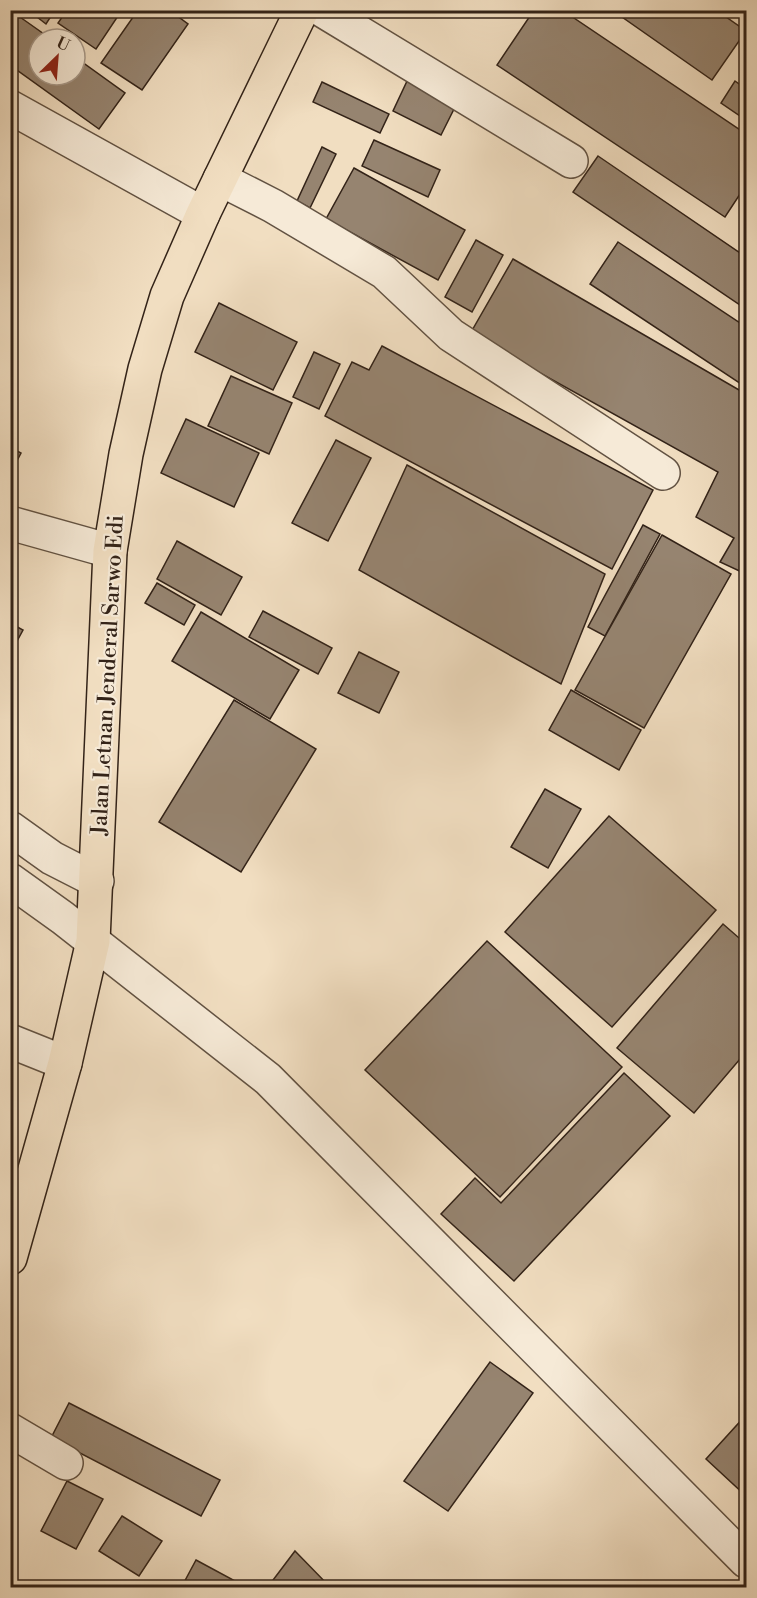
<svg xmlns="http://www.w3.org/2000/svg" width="757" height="1598" viewBox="0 0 757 1598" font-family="'Libre Bodoni',serif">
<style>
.building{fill:#968470;stroke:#332318;stroke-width:1.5}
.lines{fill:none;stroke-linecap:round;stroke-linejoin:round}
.minor-casing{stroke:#625242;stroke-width:36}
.major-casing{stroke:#332318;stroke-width:36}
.minor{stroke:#f6ead7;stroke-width:33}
.major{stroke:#f1dec1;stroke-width:33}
.labels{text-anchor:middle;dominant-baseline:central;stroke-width:4.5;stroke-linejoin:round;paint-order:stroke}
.street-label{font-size:22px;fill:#332318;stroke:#f6ead7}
</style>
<rect width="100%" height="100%" fill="#f1dec1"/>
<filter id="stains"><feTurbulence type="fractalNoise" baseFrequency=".00333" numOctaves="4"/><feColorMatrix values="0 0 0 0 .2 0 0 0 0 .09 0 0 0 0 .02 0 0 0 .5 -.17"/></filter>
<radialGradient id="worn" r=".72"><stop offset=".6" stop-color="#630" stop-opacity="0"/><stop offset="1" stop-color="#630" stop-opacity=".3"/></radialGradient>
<!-- building -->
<g class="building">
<path d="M10 10 51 39H39V75H75V57L125 93 99 129 10 65Z"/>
<path d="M28 10H55L46 24Z"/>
<path d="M67 10H122L96 49 58 23Z"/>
<path d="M138 10H169L188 24 142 90 101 63Z"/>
<path d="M534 10H562L746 134V185L725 217 497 65Z"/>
<path d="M612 10H716L746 31 712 80Z"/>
<path d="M408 79 457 103 441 135 393 111Z"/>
<path d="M735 81 746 89V120L721 103Z"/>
<path d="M322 82 389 114 380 133 313 102Z"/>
<path d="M374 140 440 170 428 197 362 166Z"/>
<path d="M322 147 336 154 310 208 297 201Z"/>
<path d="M598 156 746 257V309L573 192Z"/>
<path d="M354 168 465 230 438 280 326 219Z"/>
<path d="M476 240 503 255 472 312 445 297Z"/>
<path d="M618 242 746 327V375L741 384 590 284Z"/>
<path d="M513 259 746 394V574L720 562 734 538 696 517 718 472 470 334Z"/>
<path d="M219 303 297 342 273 390 195 352Z"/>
<path d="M382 346 653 490 612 569 325 416 352 362 369 370Z"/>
<path d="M314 352 340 364 319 409 293 397Z"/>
<path d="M231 376 292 403 269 454 208 426Z"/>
<path d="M186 419 259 453 234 507 161 473Z"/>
<path d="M336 440 371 458 328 541 292 523Z"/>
<path d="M10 447 21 453 10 474Z"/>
<path d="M407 465 605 574 561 684 359 570Z"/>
<path d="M643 525 660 534 605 636 588 627Z"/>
<path d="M662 535 731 574 644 728 575 690Z"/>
<path d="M177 541 242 577 221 615 157 579Z"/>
<path d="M10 572 16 574 10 587Z"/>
<path d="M157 583 195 605 184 625 145 603Z"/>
<path d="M263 611 332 648 318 674 249 637Z"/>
<path d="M201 612 299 670 270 719 172 661Z"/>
<path d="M10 623 23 630 10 654Z"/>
<path d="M359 652 399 672 379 713 338 693Z"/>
<path d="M571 690 641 730 619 770 549 730Z"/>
<path d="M234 700 316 749 241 872 159 822Z"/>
<path d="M545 789 581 809 548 868 511 847Z"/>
<path d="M609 816 716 910 612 1027 505 932Z"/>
<path d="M723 924 746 944V1052L694 1113 617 1048Z"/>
<path d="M487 941 622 1067 500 1197 365 1070Z"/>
<path d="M624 1073 670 1116 514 1281 441 1214 475 1178 501 1203Z"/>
<path d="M490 1362 533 1393 448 1511 404 1481Z"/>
<path d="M69 1403 220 1480 201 1516 51 1438Z"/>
<path d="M746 1415V1496L706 1459Z"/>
<path d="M67 1481 103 1499 76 1549 41 1531Z"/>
<path d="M122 1516 162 1541 139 1576 99 1551Z"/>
<path d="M295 1551 331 1588H267Z"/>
<path d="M196 1560 237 1582 234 1588H181Z"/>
</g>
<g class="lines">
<defs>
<g id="minor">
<path d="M322 10 571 161"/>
<path d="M10 107 203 214"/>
<path d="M220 179 273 206 384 272 451 335 663 473"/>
<path d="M10 523 110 551"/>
<path d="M10 828 52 858 97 881"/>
<path d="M10 880 63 918 268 1079 746 1561"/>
<path d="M10 1041 65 1063"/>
<path d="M10 1430 66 1463"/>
</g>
<path id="major" d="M10 1258 65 1063 93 941 110 551 126 454 145 369 167 296 203 214 302 10"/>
</defs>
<!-- minor casing -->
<use href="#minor" class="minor-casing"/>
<!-- major casing -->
<use href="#major" class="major-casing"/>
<!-- minor -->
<use href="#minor" class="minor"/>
<!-- major -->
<use href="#major" class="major"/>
</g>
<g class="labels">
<!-- street labels -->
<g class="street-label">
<text transform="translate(108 675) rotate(-87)">Jalan Letnan Jenderal Sarwo Edi</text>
</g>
</g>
<!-- margin -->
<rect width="757" height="1598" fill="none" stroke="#f1dec1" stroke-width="36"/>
<rect x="12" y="12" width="733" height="1574" fill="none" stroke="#332318" stroke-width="3"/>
<rect x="18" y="18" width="721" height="1562" fill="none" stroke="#332318" stroke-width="1.5"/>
<!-- north arrow -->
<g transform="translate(57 57) rotate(25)"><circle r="28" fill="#f6ead7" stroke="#a89a8b" stroke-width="1.5"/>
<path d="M0-4.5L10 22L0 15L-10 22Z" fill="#8f2418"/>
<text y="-9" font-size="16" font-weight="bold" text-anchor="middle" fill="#332318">U</text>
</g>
<rect width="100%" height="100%" filter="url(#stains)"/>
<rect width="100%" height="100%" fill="url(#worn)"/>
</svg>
